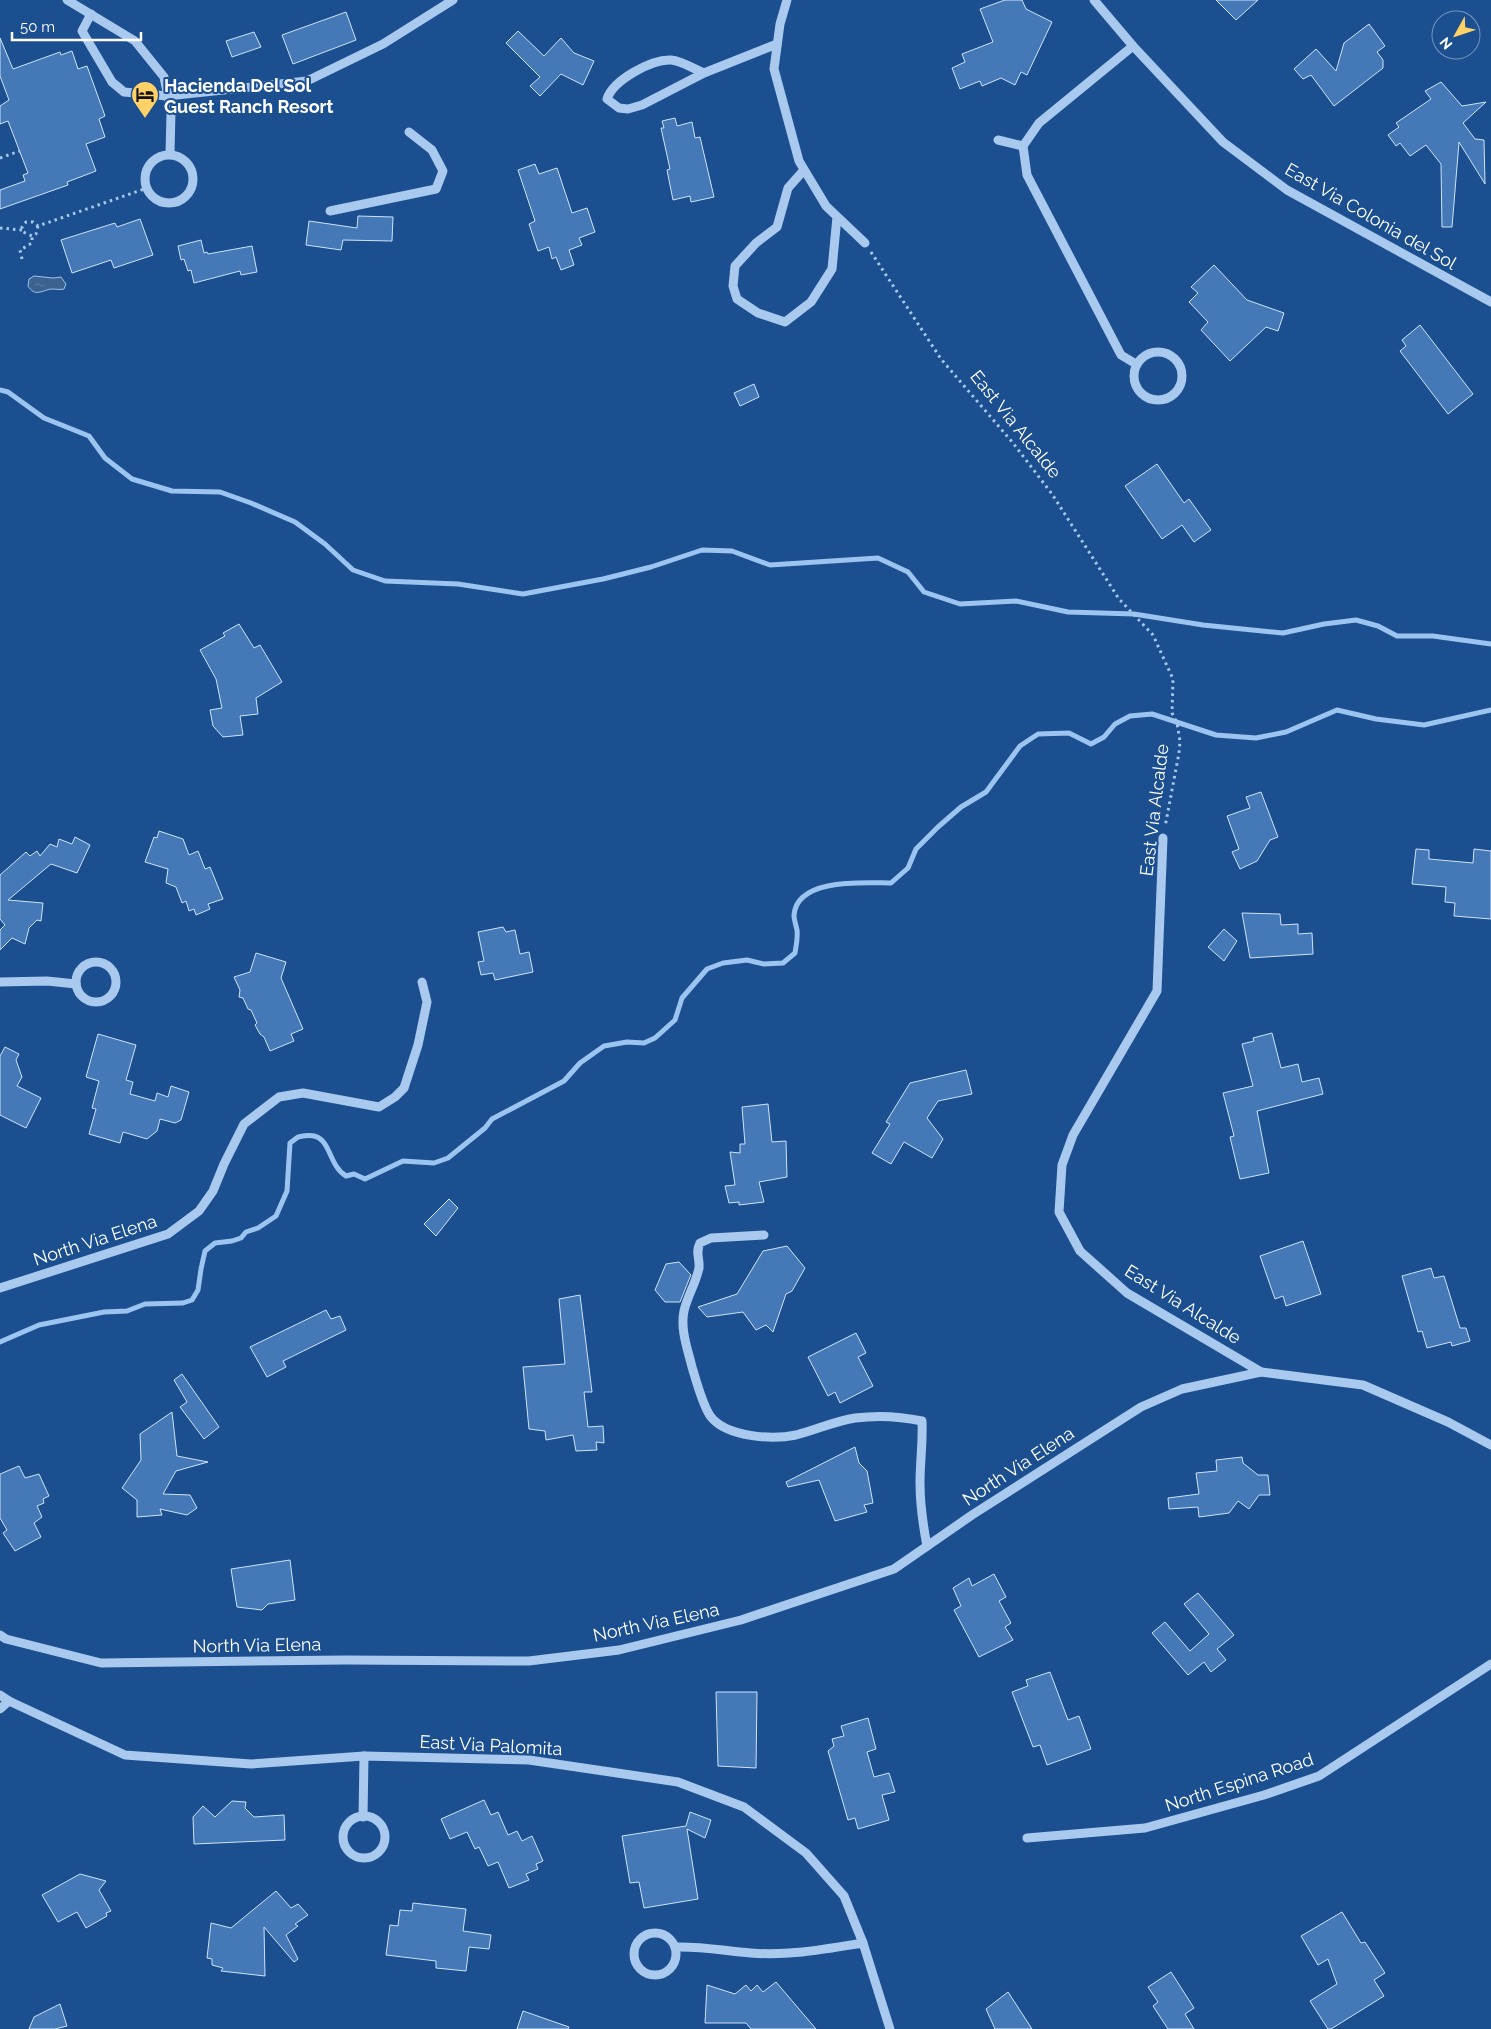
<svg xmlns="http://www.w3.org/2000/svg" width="1491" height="2029" viewBox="0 0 1491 2029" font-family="Raleway,sans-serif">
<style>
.water{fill:url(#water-ripples);stroke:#9cc4f0}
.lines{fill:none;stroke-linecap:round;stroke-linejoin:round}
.stream{stroke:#9cc4f0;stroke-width:5}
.building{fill:#4478b7;stroke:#cfe3fa}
.path{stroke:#a9c9ee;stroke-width:3;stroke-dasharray:2.5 4;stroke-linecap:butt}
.minor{stroke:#a9c9ee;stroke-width:9}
.labels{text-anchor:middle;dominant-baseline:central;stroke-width:4;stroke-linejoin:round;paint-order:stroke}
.poi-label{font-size:18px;font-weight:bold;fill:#fff;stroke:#1b4f8f;text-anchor:start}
.street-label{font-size:18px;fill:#fff;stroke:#1b4f8f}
</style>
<defs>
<pattern id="water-ripples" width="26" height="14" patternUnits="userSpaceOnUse" patternTransform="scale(1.25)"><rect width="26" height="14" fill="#3c6290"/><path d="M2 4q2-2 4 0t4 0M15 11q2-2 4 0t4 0" fill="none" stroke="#597aa1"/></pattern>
</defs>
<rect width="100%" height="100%" fill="#1b4f8f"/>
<!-- water -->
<path class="water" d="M34 276 53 278 61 277 66 284 64 289C60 290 56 289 51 289 41 291 35 297 28 286L29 279Z"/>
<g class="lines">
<!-- stream -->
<g class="stream">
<path d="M0 390 8 392 44 418 89 436 105 458 132 479 172 491 220 492 251 503 295 522 325 544 353 570 385 581 458 584 523 594 603 579 651 567 702 550 732 551 770 565 878 558 908 572 924 592 960 604 1016 601 1068 612 1134 614 1203 625 1283 633 1324 624 1356 620 1378 626 1397 636H1433L1491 644"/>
<path d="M0 1342 39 1325 104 1312 127 1311 145 1304 183 1303 192 1300 198 1290 201 1269 205 1251 215 1243 232 1241 241 1238 246 1232 258 1228 276 1216 287 1191 290 1143 298 1137C303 1136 310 1135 314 1136 331 1140 329 1166 346 1176L354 1174 365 1179 403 1161 434 1163 448 1158 485 1128 492 1119 564 1081 580 1063 604 1046 627 1042 644 1043 655 1038 675 1020 682 998 707 969 723 963 747 960 764 964 783 963 795 953C796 946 798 938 797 930 796 925 794 920 794 915 797 877 866 883 891 883L908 868 916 849 938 827 961 807 986 792 1020 746 1038 734 1069 733 1091 744 1104 737 1115 724 1130 716 1152 714 1216 735 1256 738 1286 732 1337 710 1376 719 1424 725 1491 710"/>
</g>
</g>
<!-- building -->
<g class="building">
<path d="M1005 0H1022L1026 9 1052 22 1027 75 1021 72 1015 85 1001 78 982 86 980 81 960 89 952 68 965 62 962 54 993 42 980 9Z"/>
<path d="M1216 0H1258L1236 20Z"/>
<path d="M346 12 356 40 293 64 282 35Z"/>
<path d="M1369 24 1385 46 1377 52 1383 60V68L1334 106 1311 75 1303 79 1294 69 1316 49 1336 71 1344 43Z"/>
<path d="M518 31 544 56 561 38 574 53 594 61 583 85 561 74 540 96 530 86 540 77 506 43Z"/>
<path d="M254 32 261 47 232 57 226 41Z"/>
<path d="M0 38 13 69 60 52 61 55 72 51 78 69 87 66 105 116 99 119 105 137 86 144 96 171 67 182 68 185 0 209V190L25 181 23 175 28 173 8 121 0 124V106L9 100 0 76Z"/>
<path d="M1441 82 1462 106 1486 102 1463 123 1475 139 1484 140 1485 184 1459 142 1452 227H1442L1441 164 1426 145 1410 156 1400 143 1396 146 1388 135 1399 127 1396 123 1431 99 1425 91Z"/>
<path d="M675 118 677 126 692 122 695 138 700 137 714 197 691 202 690 196 673 200 667 170 670 169 661 128H664L662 121Z"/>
<path d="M535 164 539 174 557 168 572 213 587 208 595 232 579 238 582 245 569 250 574 265 561 270 556 257 552 259 549 247 538 251 529 224 535 221 518 170Z"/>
<path d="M358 216 393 217 392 241 343 240 341 250 306 245 309 221 357 228Z"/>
<path d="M140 219 153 255 114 268 111 260 72 273 61 240 115 223 117 227Z"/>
<path d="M201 240 204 253 207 252 208 254 252 246 257 272 241 275 240 271 194 283 191 270 188 271 184 259 181 260 178 246Z"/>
<path d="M1214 265 1247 300 1284 313 1278 331 1266 327 1230 361 1201 330 1208 322 1189 302 1198 293 1191 287Z"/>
<path d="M1420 325 1473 394 1448 414 1400 351 1406 346 1402 340Z"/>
<path d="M754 384 759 397 740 406 734 393Z"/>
<path d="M1157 464 1184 503 1189 499 1211 530 1194 542 1182 525 1162 539 1125 486Z"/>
<path d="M239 624 254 648 260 645 282 682 256 698 258 714 240 716 243 735 223 737 213 726 210 710 222 708 216 679 200 650 225 636 223 633Z"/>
<path d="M1261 792 1278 837 1270 840 1257 861 1240 869 1232 852 1239 849 1227 816 1250 808 1246 797Z"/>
<path d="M159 831 183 839 189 855 198 851 205 869 210 867 223 899 208 904 210 909 196 915 194 909 189 911 186 901 182 903 176 887 166 883 168 869 145 862 154 837 157 838Z"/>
<path d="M75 837 90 845 77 873 51 864 8 900 43 903 41 921 37 920 29 928 25 944 12 938 0 950V930L5 925 0 919V875L26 852 30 856 37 851 40 856 50 844 57 847 59 839 72 844Z"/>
<path d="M1416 849 1429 850V859L1473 863 1474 849 1491 851V919L1454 916 1455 903 1445 902 1446 887 1412 884Z"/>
<path d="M1242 913 1280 914 1281 925 1298 924V934L1312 933 1313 954 1250 958Z"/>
<path d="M503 927 506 932 515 930 520 954 529 952 533 972 495 980 493 973 481 975 478 962 484 961 478 932Z"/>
<path d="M1224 929 1237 941 1224 961 1208 947Z"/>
<path d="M256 953 286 962 281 978 303 1029 291 1034 294 1041 270 1051 264 1037 260 1034 255 1025 257 1023 251 1010 248 1009 243 998 239 997 240 990 234 977 250 972Z"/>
<path d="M1272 1033 1281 1068 1298 1064 1302 1082 1319 1078 1323 1094 1257 1111 1269 1173 1240 1179 1230 1137 1234 1136 1223 1093 1253 1086 1242 1044 1254 1041 1253 1038Z"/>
<path d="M98 1034 136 1045 126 1080 133 1082 130 1094 155 1101 157 1093 168 1097 171 1086 189 1092 181 1120 175 1123 160 1119 157 1131 147 1139 123 1132 120 1143 89 1134 96 1109 92 1108 99 1081 86 1077Z"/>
<path d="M5 1047 19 1054 16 1060 22 1077 17 1086 41 1098 26 1128 0 1115V1056Z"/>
<path d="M966 1070 972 1094 938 1101 927 1118 943 1139 932 1158 904 1142 891 1164 872 1153 890 1124 886 1122 910 1083Z"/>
<path d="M768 1104 772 1142 786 1141 787 1177 759 1182 764 1202 739 1205V1202L729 1203 725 1186 735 1185 730 1152 740 1153V1144H745L742 1107Z"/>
<path d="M449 1199 458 1208 436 1236 424 1224Z"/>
<path d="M1303 1241 1321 1294 1286 1306 1283 1296 1275 1299 1260 1256Z"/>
<path d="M787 1246 805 1268 792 1291 786 1294 773 1332 766 1325 756 1330 743 1312 707 1317 698 1307 737 1294 763 1251Z"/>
<path d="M679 1262 691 1275 690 1277 680 1302H665L655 1290 666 1264Z"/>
<path d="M1431 1268 1434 1278 1444 1276 1460 1328H1466L1470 1341 1452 1346 1451 1342 1427 1348 1422 1331 1418 1332 1402 1276Z"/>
<path d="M580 1295 592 1392H584L588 1427 603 1426 604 1443 596 1442 597 1450 576 1451 573 1435 546 1440 545 1431 529 1429 523 1367 565 1364 559 1299Z"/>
<path d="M326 1310 331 1319 340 1316 346 1330 283 1361 286 1367 267 1377 250 1347Z"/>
<path d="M856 1333 866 1353 858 1357 873 1386 840 1403 835 1392 828 1396 808 1357Z"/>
<path d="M182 1374 219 1427 204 1439 180 1407 187 1402 174 1380Z"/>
<path d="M172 1412 177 1456 208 1462 176 1471 163 1494 190 1495 197 1508 187 1515 160 1509 162 1515 137 1517V1500L122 1488 141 1460 140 1434Z"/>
<path d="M855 1447 859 1463 867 1471 873 1503 864 1505 867 1512 835 1521 819 1480 788 1487 786 1482Z"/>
<path d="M1242 1457 1243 1463 1258 1475H1268L1270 1495H1259L1249 1509 1238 1501 1229 1513 1199 1517 1198 1507 1169 1509 1168 1498 1199 1494 1196 1473 1217 1471 1216 1460Z"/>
<path d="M19 1466 25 1478 39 1474 49 1496 43 1499 44 1503 37 1506 42 1517 34 1523 41 1537 15 1551 3 1533 7 1530 0 1518V1474Z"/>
<path d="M290 1560 295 1600 268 1604 262 1610 237 1607 231 1569Z"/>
<path d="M994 1574 1006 1597 999 1601 1011 1623 1005 1627 1013 1640 979 1657 954 1610 961 1606 953 1588 969 1578 972 1586Z"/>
<path d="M1198 1593 1234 1635 1217 1649 1226 1660 1211 1672 1204 1662 1188 1675 1152 1633 1165 1622 1190 1651 1209 1634 1184 1604Z"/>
<path d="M1050 1672 1068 1720 1079 1716 1091 1749 1047 1765 1040 1745 1033 1747 1012 1692 1028 1686 1026 1680Z"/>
<path d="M716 1692H757L756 1768 718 1766Z"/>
<path d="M868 1718 876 1749 867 1752 874 1777 889 1773 895 1792 882 1795 889 1820 858 1829 855 1818 848 1820 828 1751 834 1746 832 1739 844 1736 841 1726Z"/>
<path d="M484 1800 491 1815 498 1812 508 1835 517 1831 522 1841 532 1836 543 1861 536 1864 538 1869 526 1874 529 1880 509 1888 498 1862 488 1866 479 1847 475 1849 467 1832 450 1839 441 1819Z"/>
<path d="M232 1801 246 1802 245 1808 254 1817 284 1815 285 1840 194 1844 193 1817 203 1806 215 1817Z"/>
<path d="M690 1812 711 1820 705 1838 687 1829 698 1899 644 1908 639 1882 630 1883 622 1836 686 1826Z"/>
<path d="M80 1874 106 1881 99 1890 111 1911 106 1913 107 1916 86 1928 77 1912 58 1922 42 1895Z"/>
<path d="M276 1891 291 1908 298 1904 308 1915 295 1924 298 1926 286 1935 298 1959 294 1962 264 1927 265 1976 221 1971 223 1968 212 1965V1959L207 1958 211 1923 231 1928Z"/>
<path d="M413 1903 466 1909 463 1931 491 1935 489 1949 469 1947 466 1971 436 1968V1961L386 1955 390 1925 398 1926 400 1910 412 1911Z"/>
<path d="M1342 1912 1361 1943 1365 1942 1385 1973 1374 1980 1384 1996 1331 2029H1328L1310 2001 1337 1984 1328 1959 1318 1965 1301 1936Z"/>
<path d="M1171 1972 1194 2008 1185 2014 1194 2029H1168L1153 2006 1158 2002 1148 1987Z"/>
<path d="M776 1982 816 2029H751L746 2023H705L707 1985 735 1994 746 1985 751 1991 757 1985 763 1992Z"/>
<path d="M1008 1992 1032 2029H995L986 2009Z"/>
<path d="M60 2004 67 2026 55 2029H29L34 2017Z"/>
<path d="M523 2011 569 2027 568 2029H517Z"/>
</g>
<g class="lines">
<!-- path -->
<g class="path">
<path d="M0 158 20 151"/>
<path d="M38 226 36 234 32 236 23 232 22 227 26 222H33L38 226 147 188"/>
<path d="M0 228 22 230"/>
<path d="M871 252 941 359 1013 443 1052 494 1119 599 1153 635 1173 679 1172 713 1177 723 1180 741 1179 753 1165 827"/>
<path d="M22 259 20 250 32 243V236"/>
</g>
<!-- minor -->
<g class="minor">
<path d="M67 0 135 41 164 77 171 112 170 154"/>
<path d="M787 0 780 24 774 69 799 161 826 206 865 243"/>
<path d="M1094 0 1133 46 1223 142 1287 190 1491 302"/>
<path d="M91 14 82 31 112 82 124 92 167 96 307 81 383 44 453 0"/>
<path d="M1133 46 1039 123 1023 146 1027 175 1121 355 1136 364"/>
<path d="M704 73C694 69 682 61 671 60 652 59 613 80 607 99L619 108 628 109 642 105 704 73 777 44"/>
<path d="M998 140 1023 146"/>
<circle cx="169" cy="179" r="24"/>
<path d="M804 170 788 188 777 227 756 243 735 266 733 286 737 299 758 313 785 322 811 302 832 269 837 217"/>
<path d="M330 211 436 189 443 171 432 150 409 132"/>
<circle cx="1158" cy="376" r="24"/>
<path d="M1163 838 1157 991 1073 1135 1062 1165 1059 1212 1080 1251 1127 1293 1261 1372"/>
<circle cx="96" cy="982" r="20"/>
<path d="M0 982 47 981 76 984"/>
<path d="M764 1235 711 1238 700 1243C695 1253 700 1258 699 1268 696 1283 687 1297 684 1311 680 1330 688 1350 692 1367 696 1380 703 1407 711 1417 727 1437 772 1440 796 1435 816 1430 835 1421 855 1418 878 1415 899 1416 922 1421 923 1442 920 1462 920 1483 920 1504 923 1525 927 1546"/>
<path d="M0 1288 168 1234 199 1211 213 1191 224 1164 244 1124 279 1097 303 1093 379 1107 395 1097 404 1088 418 1045 427 1002 422 982"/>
<path d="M0 1635 6 1639 101 1663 345 1660 529 1661 619 1650 741 1620 894 1569 972 1515 1141 1407 1182 1389 1261 1372 1363 1385 1448 1422 1491 1445"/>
<path d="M0 1695 9 1701 125 1755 251 1764 364 1756 529 1760 678 1782 744 1807 806 1853 844 1896 863 1943 890 2029"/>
<path d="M0 1709 9 1701"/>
<circle cx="364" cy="1837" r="21"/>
<path d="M363 1817 364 1756"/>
<path d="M1027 1838 1145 1828 1264 1795 1319 1776 1491 1664"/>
<circle cx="655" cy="1954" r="21"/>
<path d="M675 1947C701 1946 725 1951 751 1953 789 1956 826 1949 863 1943"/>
</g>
</g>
<!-- icons -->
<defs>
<symbol id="hotel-pin" viewBox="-11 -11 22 30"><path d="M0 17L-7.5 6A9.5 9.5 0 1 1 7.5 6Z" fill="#ffd166" stroke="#1b4f8f"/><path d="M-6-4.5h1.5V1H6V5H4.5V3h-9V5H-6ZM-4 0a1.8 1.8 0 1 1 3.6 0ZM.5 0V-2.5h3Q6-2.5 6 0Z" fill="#111"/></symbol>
</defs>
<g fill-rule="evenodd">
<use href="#hotel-pin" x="129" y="79" width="32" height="43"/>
</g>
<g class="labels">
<!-- poi labels -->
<g class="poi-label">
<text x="164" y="85">Hacienda Del Sol<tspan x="164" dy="21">Guest Ranch Resort</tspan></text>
</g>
<!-- street labels -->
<g class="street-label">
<text transform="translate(1371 216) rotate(30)">East Via Colonia del Sol</text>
<text transform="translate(1016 424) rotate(51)">East Via Alcalde</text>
<text transform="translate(1154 810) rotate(-83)">East Via Alcalde</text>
<text transform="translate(95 1240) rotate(-18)">North Via Elena</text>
<text transform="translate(1183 1304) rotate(32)">East Via Alcalde</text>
<text transform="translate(1018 1466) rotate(-33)">North Via Elena</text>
<text transform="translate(656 1622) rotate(-12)">North Via Elena</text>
<text transform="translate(257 1645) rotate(-1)">North Via Elena</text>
<text transform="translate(491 1745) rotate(3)">East Via Palomita</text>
<text transform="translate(1239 1782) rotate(-18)">North Espina Road</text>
</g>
</g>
<!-- north arrow -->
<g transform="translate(1456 35) rotate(230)"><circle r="24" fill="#1b4f8f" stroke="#7695bc"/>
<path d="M0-4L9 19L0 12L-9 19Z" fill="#ffd166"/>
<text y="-8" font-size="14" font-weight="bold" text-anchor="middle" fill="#ffffff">N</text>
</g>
<!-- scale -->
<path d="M12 32v8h129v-8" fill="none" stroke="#ffffff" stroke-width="2.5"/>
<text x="20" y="32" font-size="15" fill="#ffffff" stroke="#1b4f8f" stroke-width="4" paint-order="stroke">50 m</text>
</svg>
